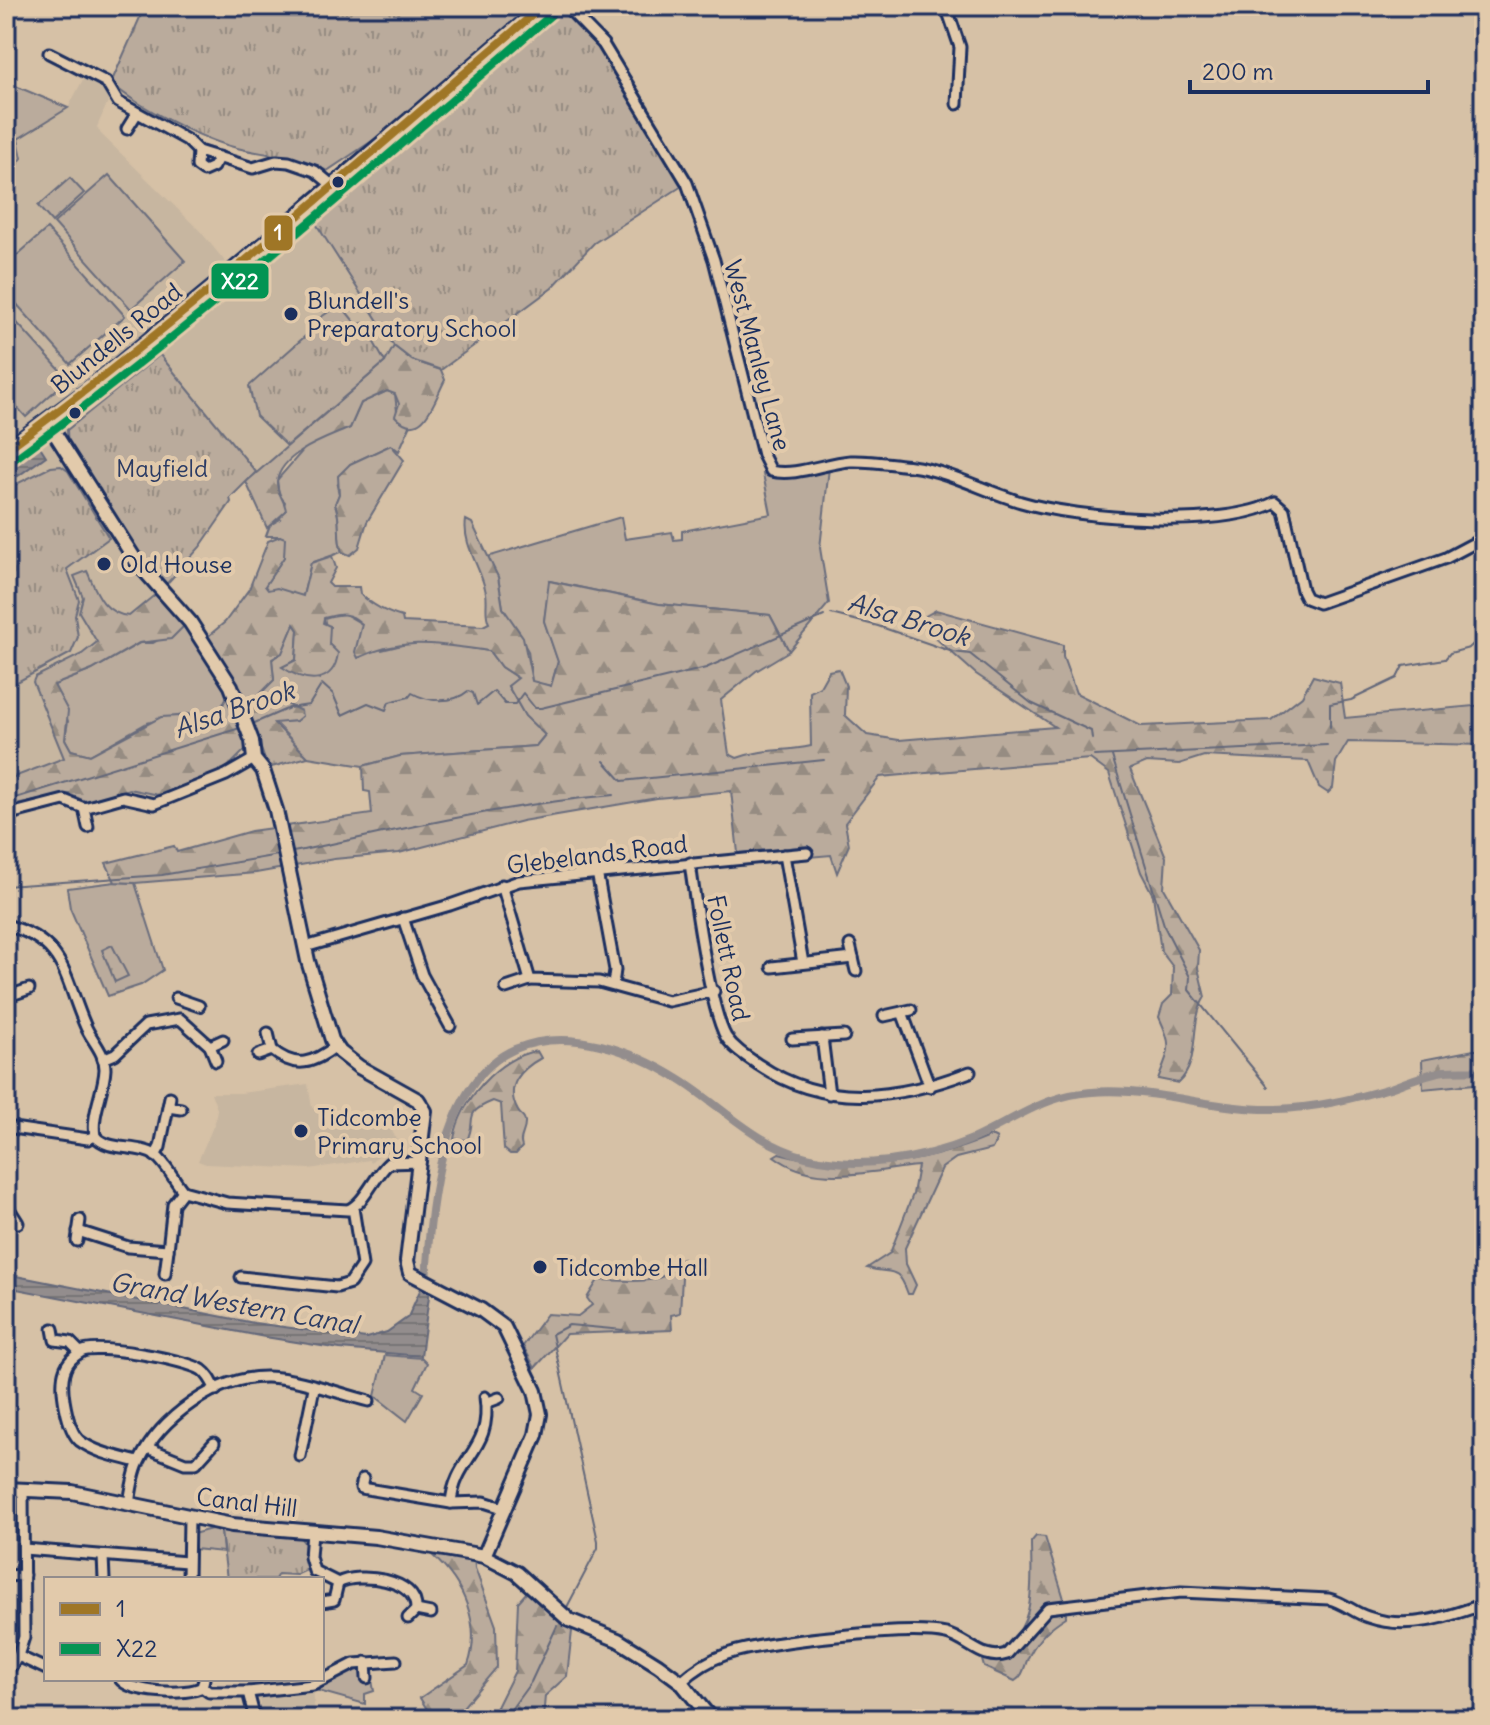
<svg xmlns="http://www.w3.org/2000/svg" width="1490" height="1725" viewBox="0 0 1490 1725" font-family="Delius,sans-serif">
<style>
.built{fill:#c7b6a0}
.grass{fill:#baab9c;stroke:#6a6d7d;stroke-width:2}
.forest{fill:url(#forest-firs);stroke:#6a6d7d;stroke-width:2}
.park{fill:url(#park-tufts);stroke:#6a6d7d;stroke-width:2}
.water{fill:url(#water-rules);stroke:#63677a;stroke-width:2}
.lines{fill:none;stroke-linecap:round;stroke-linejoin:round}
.stream{stroke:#63677a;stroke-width:2}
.canal{stroke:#938d8d;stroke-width:8}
.minor-casing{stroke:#1b2f5e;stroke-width:15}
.tertiary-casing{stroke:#1b2f5e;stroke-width:18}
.minor{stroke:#e2caab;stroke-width:9}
.tertiary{stroke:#e2caab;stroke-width:12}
.bus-1-casing{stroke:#e2caab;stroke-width:14}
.bus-2-casing{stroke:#e2caab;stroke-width:14}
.bus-1{stroke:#9f7626;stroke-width:8}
.bus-2{stroke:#049453;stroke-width:8}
.bus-dot{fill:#1b2f5e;stroke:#e2caab;stroke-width:3}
.labels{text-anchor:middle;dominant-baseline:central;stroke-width:8;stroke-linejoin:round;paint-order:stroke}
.poi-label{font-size:24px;fill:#1b2f5e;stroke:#e2caab;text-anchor:start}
.street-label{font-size:24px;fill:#1b2f5e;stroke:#e2caab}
.park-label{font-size:24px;fill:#2b3b64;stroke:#e2caab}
.water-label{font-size:26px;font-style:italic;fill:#2d3d65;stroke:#e2caab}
.line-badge{stroke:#e2caab;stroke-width:3}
.badge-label{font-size:22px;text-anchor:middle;font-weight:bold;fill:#fff}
</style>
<defs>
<pattern id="forest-firs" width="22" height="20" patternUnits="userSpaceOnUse" patternTransform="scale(2)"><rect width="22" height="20" fill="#baab9c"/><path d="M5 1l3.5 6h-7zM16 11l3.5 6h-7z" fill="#968c82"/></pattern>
<pattern id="park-tufts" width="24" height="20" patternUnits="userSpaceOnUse" patternTransform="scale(2)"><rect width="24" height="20" fill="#baab9c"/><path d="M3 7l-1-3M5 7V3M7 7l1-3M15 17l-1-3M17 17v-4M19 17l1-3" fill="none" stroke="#968c82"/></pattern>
<pattern id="water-rules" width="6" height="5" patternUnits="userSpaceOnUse" patternTransform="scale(2)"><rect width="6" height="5" fill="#938d8d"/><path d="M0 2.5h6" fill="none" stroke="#777476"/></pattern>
</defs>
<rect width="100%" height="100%" fill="#d6c1a6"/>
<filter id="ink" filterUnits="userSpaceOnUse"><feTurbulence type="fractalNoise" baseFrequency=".0125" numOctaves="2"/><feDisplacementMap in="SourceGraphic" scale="16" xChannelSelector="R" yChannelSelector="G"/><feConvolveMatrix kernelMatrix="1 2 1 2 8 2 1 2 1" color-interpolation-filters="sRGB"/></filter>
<g filter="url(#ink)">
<!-- built -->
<g class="built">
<path d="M145 6H534L387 131 327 171 306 160 235 148 125 98 110 97 97 127 101 134 200 231 237 276 282 239 313 219 559 7 682 186 594 243 552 288 441 370 393 367 256 472 230 498 231 502 200 547 178 574 38 690 66 765 6 784V175L22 158 18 139 68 108 89 68 111 82Z"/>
<path d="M308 1084 312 1108 383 1113 402 1151 379 1155 371 1163 369 1160 309 1169 206 1164 198 1161 215 1122 217 1109 211 1093H241Z"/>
<path d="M313 1690 315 1719H261L259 1695Z"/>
</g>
<!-- grass -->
<g class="grass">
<path d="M6 82 68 108 18 139 22 158 18 163 10 146H6Z"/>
<path d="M109 175 185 261 131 309 54 223Z"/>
<path d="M70 178 84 193 52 222 38 206Z"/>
<path d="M47 229 125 316 70 364 6 292V265Z"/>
<path d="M10 315 68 379 26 417 6 395V319Z"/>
<path d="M387 391 395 394 398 420 411 424 399 451 391 445 350 464 337 486 339 494 335 504C342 521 336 535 342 552L311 563 303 596 268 590 264 587 284 557 280 536H266L270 525 280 519 285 502 279 495 277 480 311 441 350 428 361 403Z"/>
<path d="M829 468 820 548 829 603 789 651 770 615 659 604 550 581 544 621 558 661 551 686 532 682 528 651 503 608 498 577 487 557 621 517 625 539 672 532 674 540 682 539V531L771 514 763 474Z"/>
<path d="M343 613 362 624 359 642 382 650 422 640 489 651 501 667 519 679 508 686 525 716 545 735 536 746 400 756 363 766 308 757 274 722 296 721 280 699 264 704 260 694 274 680 272 660 285 645 294 624 298 630 296 660 283 667 320 679 329 644 324 617Z"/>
<path d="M186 624 229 693 218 714H187L147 723 90 755 71 750 65 739 68 721 54 685 92 670 140 643H153Z"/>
<path d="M115 882 135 883 163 970 141 985 108 996 70 908 67 888Z"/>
<path d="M385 1355 422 1358 427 1363 415 1388 423 1393 407 1421 375 1396Z"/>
<path d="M211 1529 221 1531 223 1552 194 1549 193 1534Z"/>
<path d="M356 1668 362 1671 363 1681 372 1680 374 1691 365 1694V1704L315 1690Z"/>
</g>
<!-- forest -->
<g class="forest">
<path d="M394 346 412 360 441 370 445 380C435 398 423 445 395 416L399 404 395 394 387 391 361 403 350 428C328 438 282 452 277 481 276 493 285 500 286 511L267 528 246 482 385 362Z"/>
<path d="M391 445 404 460 367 522 359 548 350 555 342 552C336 535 342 521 335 504L339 494 338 476 350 464Z"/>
<path d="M466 520 472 523 498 577 503 608 523 637 532 681 551 686 558 662 544 621 549 581 659 604 770 615 789 651 756 671 721 700 729 754 737 758C765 748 783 752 811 746L810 692 820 687 829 671 839 669 846 686 845 715 867 735 899 740 1055 727 976 674 922 626V618L936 610 1063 645V657L1076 693 1141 726 1271 720 1302 696 1313 676 1340 683 1345 718 1484 705V745L1348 742 1336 762 1333 788 1328 793 1319 787 1308 761 1204 756 1179 764 1147 762 1130 769 1166 857 1164 888 1199 950 1198 968 1205 997C1188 1024 1202 1061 1178 1083L1158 1079C1170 1048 1173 1047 1159 1017L1163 1004 1172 995 1173 967 1161 951 1153 895 1141 872 1109 773 1090 759 880 777 845 823 849 845 837 873 831 855 809 857 808 846 738 853 731 791 657 798 522 821 399 853 334 859 256 873 135 883 115 882 106 863 174 846 177 852 251 831 372 814 370 792 364 791 363 766 400 756 536 746 545 735 525 716 508 686 518 678 501 667 489 651C440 644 404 636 358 658L355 652 362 624C349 611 340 614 324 618L323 623 330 626 329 644 338 653C334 686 305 683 282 667L296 660 298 630 294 624 282 653 272 659 274 680 260 694 261 702 273 697 301 711 302 716 296 721 274 723 308 757 268 768 236 680 206 638 225 622 249 589 268 541 280 536 285 538 284 557 265 586 268 590 277 588 303 596 311 563 332 556 336 568 328 583 332 587H359L360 594C374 606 385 612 402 617L403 622 483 626 489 623C484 613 488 604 486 593 482 569 462 545 466 520Z"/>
<path d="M87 571C96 591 103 614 129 616L157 593 186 624 171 639 139 643 92 670 54 685 68 711 65 739 71 750 90 755 161 717 218 714 229 693 246 738 245 750 222 773 163 796 129 789 87 802 69 794 6 807V780L64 758 33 682 35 677 82 654 97 642 79 612 83 597 74 576Z"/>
<path d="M1474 1050H1484V1083L1423 1089 1422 1060Z"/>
<path d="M537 1051 541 1058C521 1069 504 1086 518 1111 522 1118 524 1114 525 1122 526 1132 518 1137 522 1147L516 1154H510L504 1149 501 1104 493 1101C461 1114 478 1118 467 1140L454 1139C459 1102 499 1056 537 1051Z"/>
<path d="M991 1136 997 1139 992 1149 956 1158 942 1168 905 1248 906 1264 916 1285 912 1294H908C897 1264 893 1275 867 1268L890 1253 913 1194 918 1166C869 1170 817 1189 774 1156L779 1153C855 1174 920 1166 991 1136Z"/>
<path d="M683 1259 680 1313 671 1315 672 1330 566 1334 535 1368 523 1346 547 1314 578 1316 592 1305 587 1298 598 1280C623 1280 648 1285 670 1273L673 1262Z"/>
<path d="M1036 1536 1045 1537 1065 1602 1066 1617C1050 1627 1039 1637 1030 1654 1024 1664 1025 1675 1015 1681L984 1667 982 1660 986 1647 1000 1650C1038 1627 1031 1580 1031 1542Z"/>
<path d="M433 1556 474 1557 475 1568 496 1626 497 1667 453 1719H433L420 1698 468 1665C482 1626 464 1583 433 1556Z"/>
<path d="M528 1591 572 1631 567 1676 545 1696 543 1719H491L515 1671 518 1602Z"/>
</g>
<!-- park -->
<g class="park">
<path d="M145 6H534L387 131 327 171C298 155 268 156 237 148 201 139 138 107 111 83Z"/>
<path d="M559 7 603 48 682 186 594 243 552 288 441 370 412 360 394 346 313 219Z"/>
<path d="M340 304 357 325 363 323 385 362 287 446 256 416 249 386 311 331 308 326Z"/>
<path d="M160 355 256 472 230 498 231 502 200 547 163 588 148 572 68 452 67 430Z"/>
<path d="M61 466 68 471 109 538 67 569 79 600 75 615 78 637 71 653 6 688V489L51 467Z"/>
<path d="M112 945 128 976 115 982 102 950Z"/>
<path d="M221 1531 299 1536 305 1544 307 1570 296 1575 278 1574 275 1579H227Z"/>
</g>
<!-- water -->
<g class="water">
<path d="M39 445 46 456 18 476 10 465Z"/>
<path d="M6 1274 254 1323 366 1338 387 1332 408 1317 422 1286 430 1289 421 1356 340 1349 265 1337 6 1287Z"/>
</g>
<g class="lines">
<!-- stream -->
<g class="stream">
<path d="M831 614 878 626 953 652 970 654 1031 703 1091 731 1092 739"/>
<path d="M250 725 289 708 309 705 322 684 333 694 342 715 368 703 386 710 389 702 409 697 412 693C428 702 453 704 468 691L473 693 477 705 494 691 505 704H515L523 693 535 708H541L706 668 824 616"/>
<path d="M1330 727V704L1351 700 1397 678 1403 666 1445 659 1450 653 1469 648 1484 634"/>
<path d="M1094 756 1327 745"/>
<path d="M1112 756 1165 928 1190 977 1189 990 1268 1087"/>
<path d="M604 761 622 781 824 760"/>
<path d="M6 801 240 728"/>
<path d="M288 853C396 831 504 804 614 795"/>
<path d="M6 886 162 875 278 855"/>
<path d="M566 1609 598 1548V1541L552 1334 569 1325 623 1330"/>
<path d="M504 1719 531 1682 557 1626"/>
</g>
<!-- canal -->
<path class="canal" d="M426 1285C429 1214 439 1082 515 1049 569 1026 634 1051 680 1080 723 1107 755 1144 806 1157 858 1170 922 1160 970 1140 1004 1125 1034 1103 1070 1095 1139 1081 1208 1111 1276 1109 1316 1108 1352 1099 1390 1088 1407 1082 1427 1073 1445 1071 1458 1070 1471 1071 1484 1070"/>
<defs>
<g id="minor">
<path d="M566 6 603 44 687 183 714 260 763 455 771 471C795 477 825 463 850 461 869 460 891 464 911 466 949 471 984 491 1021 502 1078 519 1223 530 1275 502L1284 510 1302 590 1306 598 1319 603 1446 558 1484 538"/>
<path d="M946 6 960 47 957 104"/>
<path d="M49 53 106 82 118 102 187 140 198 151 253 168 276 161 289 162 315 171 332 185"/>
<path d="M127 129 137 113"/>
<path d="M198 151 197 166 204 171 213 167 219 157"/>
<path d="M84 808 88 827"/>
<path d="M6 815 64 800 84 808 123 797 154 804 226 775 254 759"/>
<path d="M784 855 803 963"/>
<path d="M690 863C695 900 710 1009 726 1037 734 1049 747 1057 759 1065 826 1110 899 1099 970 1072"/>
<path d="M597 872 615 970 613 985"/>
<path d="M502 885 530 980 599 982 668 1001 714 991"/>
<path d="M403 918 422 975 450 1026"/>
<path d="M6 925C66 941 64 977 85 1025 91 1040 105 1052 105 1069 104 1092 91 1114 95 1136"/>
<path d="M850 945 856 971"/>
<path d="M305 947 450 905 519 881 807 853"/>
<path d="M772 967 853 958"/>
<path d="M506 988 530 980"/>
<path d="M6 997 29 989"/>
<path d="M176 998 199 1006"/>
<path d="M902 1012 930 1087"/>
<path d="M884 1016 911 1010"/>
<path d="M268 1033 272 1050"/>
<path d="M822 1037 829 1094"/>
<path d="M792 1039 844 1036"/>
<path d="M210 1046 223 1040"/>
<path d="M258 1055 272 1050C296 1070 314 1063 336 1046"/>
<path d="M103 1059 115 1054 146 1025 180 1019 210 1046 216 1061"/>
<path d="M168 1107 181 1109"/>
<path d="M6 1127 88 1139 95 1136C108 1152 138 1144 155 1155 166 1163 174 1180 183 1191L173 1204 168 1250 128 1247 78 1231"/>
<path d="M155 1156 160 1147 170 1097"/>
<path d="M183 1191 227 1203 348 1210C365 1203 374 1176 389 1163L420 1162"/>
<path d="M6 1204 18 1223"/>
<path d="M77 1241 80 1220"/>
<path d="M165 1274 168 1250"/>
<path d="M241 1277 337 1287 350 1283 362 1265 353 1208"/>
<path d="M53 1329 55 1340 70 1342 80 1352"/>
<path d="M486 1403 499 1398"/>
<path d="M148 1448 185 1463H196L214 1443"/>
<path d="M300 1456 314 1388"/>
<path d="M138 1462C120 1457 96 1453 80 1441 67 1430 59 1386 65 1370 67 1363 74 1356 81 1352 95 1343 187 1360 202 1370 209 1375 212 1382 216 1390"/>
<path d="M363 1479 361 1488 451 1503 484 1502 503 1508"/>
<path d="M451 1503C455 1456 493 1451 485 1397"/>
<path d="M129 1504C131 1491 133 1474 139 1462 160 1418 217 1376 267 1377 299 1378 337 1393 369 1401"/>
<path d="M312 1532 310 1557 314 1571 338 1583C358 1572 418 1578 416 1610L408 1618"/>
<path d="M24 1549 187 1562"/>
<path d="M103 1556 104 1579"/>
<path d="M6 1576 24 1575"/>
<path d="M188 1579 189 1518"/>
<path d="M322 1602 334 1600 338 1583"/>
<path d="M416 1610 431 1613"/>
<path d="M18 1656 46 1669"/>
<path d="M366 1662 367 1678"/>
<path d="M6 1674 18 1656 24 1637 23 1489"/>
<path d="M120 1679C130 1693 188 1696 202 1687L204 1679"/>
<path d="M681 1682C695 1669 709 1660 727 1654 765 1641 909 1626 946 1634 969 1640 982 1662 1007 1654L1048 1608 1181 1592 1329 1599C1345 1603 1354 1613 1368 1617 1408 1631 1447 1617 1484 1604"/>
<path d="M202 1687 209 1692H248L255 1719"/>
<path d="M248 1692 313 1685 354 1664 396 1661"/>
</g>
<g id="tertiary">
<path d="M47 421 136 561 190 622 231 686 252 741 254 759 263 770 276 810 308 961 332 1040 340 1052 359 1067 418 1100 425 1111 407 1261 410 1273 481 1310 504 1327 535 1391 540 1414 536 1435 484 1556"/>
<path d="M6 450 88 390 212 288 543 6"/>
<path d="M6 1489 72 1492 232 1525 376 1537 484 1556 517 1573 569 1620 618 1640 658 1665 681 1682 711 1719"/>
</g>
</defs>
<!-- minor casing -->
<use href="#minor" class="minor-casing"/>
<!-- tertiary casing -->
<use href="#tertiary" class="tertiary-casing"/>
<!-- minor -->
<use href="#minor" class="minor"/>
<!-- tertiary -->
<use href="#tertiary" class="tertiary"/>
<defs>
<path id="bus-1" d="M6 450C193 313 366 156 543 6"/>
<path id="bus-2" d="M13 460C201 322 374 166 551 15"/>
</defs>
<!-- bus-1 casing -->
<use href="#bus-1" class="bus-1-casing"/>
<!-- bus-2 casing -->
<use href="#bus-2" class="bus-2-casing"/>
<!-- bus-1 -->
<use href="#bus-1" class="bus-1"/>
<!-- bus-2 -->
<use href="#bus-2" class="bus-2"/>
</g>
</g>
<!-- markers -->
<g class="bus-dot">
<circle cx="338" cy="182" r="7"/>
<circle cx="291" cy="314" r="8"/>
<circle cx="75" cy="413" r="7"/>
<circle cx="104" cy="564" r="8"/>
<circle cx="301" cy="1131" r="8"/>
<circle cx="540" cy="1267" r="8"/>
</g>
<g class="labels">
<!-- poi labels -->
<g class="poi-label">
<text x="307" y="300">Blundell's<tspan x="307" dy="28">Preparatory School</tspan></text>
<text x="120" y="564">Old House</text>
<text x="317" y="1117">Tidcombe<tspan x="317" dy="28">Primary School</tspan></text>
<text x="556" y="1267">Tidcombe Hall</text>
</g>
<!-- street labels -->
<g class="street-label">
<text transform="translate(116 338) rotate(-39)">Blundells Road</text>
<text transform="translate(758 355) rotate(75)">West Manley Lane</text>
<text transform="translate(597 854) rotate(-7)">Glebelands Road</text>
<text transform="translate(729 958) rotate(78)">Follett Road</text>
<text transform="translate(247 1502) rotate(7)">Canal Hill</text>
</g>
<!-- park labels -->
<g class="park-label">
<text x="162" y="468">Mayfield</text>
</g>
<!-- water labels -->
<g class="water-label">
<text transform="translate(909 619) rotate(17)">Alsa Brook</text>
<text transform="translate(234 709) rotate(-19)">Alsa Brook</text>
<text transform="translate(234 1303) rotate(10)">Grand Western Canal</text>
</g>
</g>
<g class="line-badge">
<rect x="263" y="214" width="31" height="38" rx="8" fill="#9f7626"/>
<rect x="210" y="262" width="60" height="38" rx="8" fill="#049453"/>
</g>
<g class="badge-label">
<text x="278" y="240">1</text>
<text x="240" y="289">X22</text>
</g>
<!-- margin -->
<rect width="1490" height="1725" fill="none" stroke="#e2caab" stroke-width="32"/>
<rect x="16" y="16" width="1458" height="1693" fill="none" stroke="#1b2f5e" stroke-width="3" filter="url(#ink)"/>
<!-- legend -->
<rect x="44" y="1577" width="280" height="104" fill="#e2caab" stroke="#928c8c" stroke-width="2"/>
<rect x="60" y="1603" width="40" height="12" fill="#9f7626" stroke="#928c8c" stroke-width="2"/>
<text x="116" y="1617" font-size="24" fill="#1b2f5e">1</text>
<rect x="60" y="1643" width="40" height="12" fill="#049453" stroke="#928c8c" stroke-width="2"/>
<text x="116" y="1657" font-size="24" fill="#1b2f5e">X22</text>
<!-- scale -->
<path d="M1190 80v12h238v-12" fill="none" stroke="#1b2f5e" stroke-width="4"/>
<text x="1202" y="80" font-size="24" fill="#1b2f5e" stroke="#e2caab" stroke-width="6" paint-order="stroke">200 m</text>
</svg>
